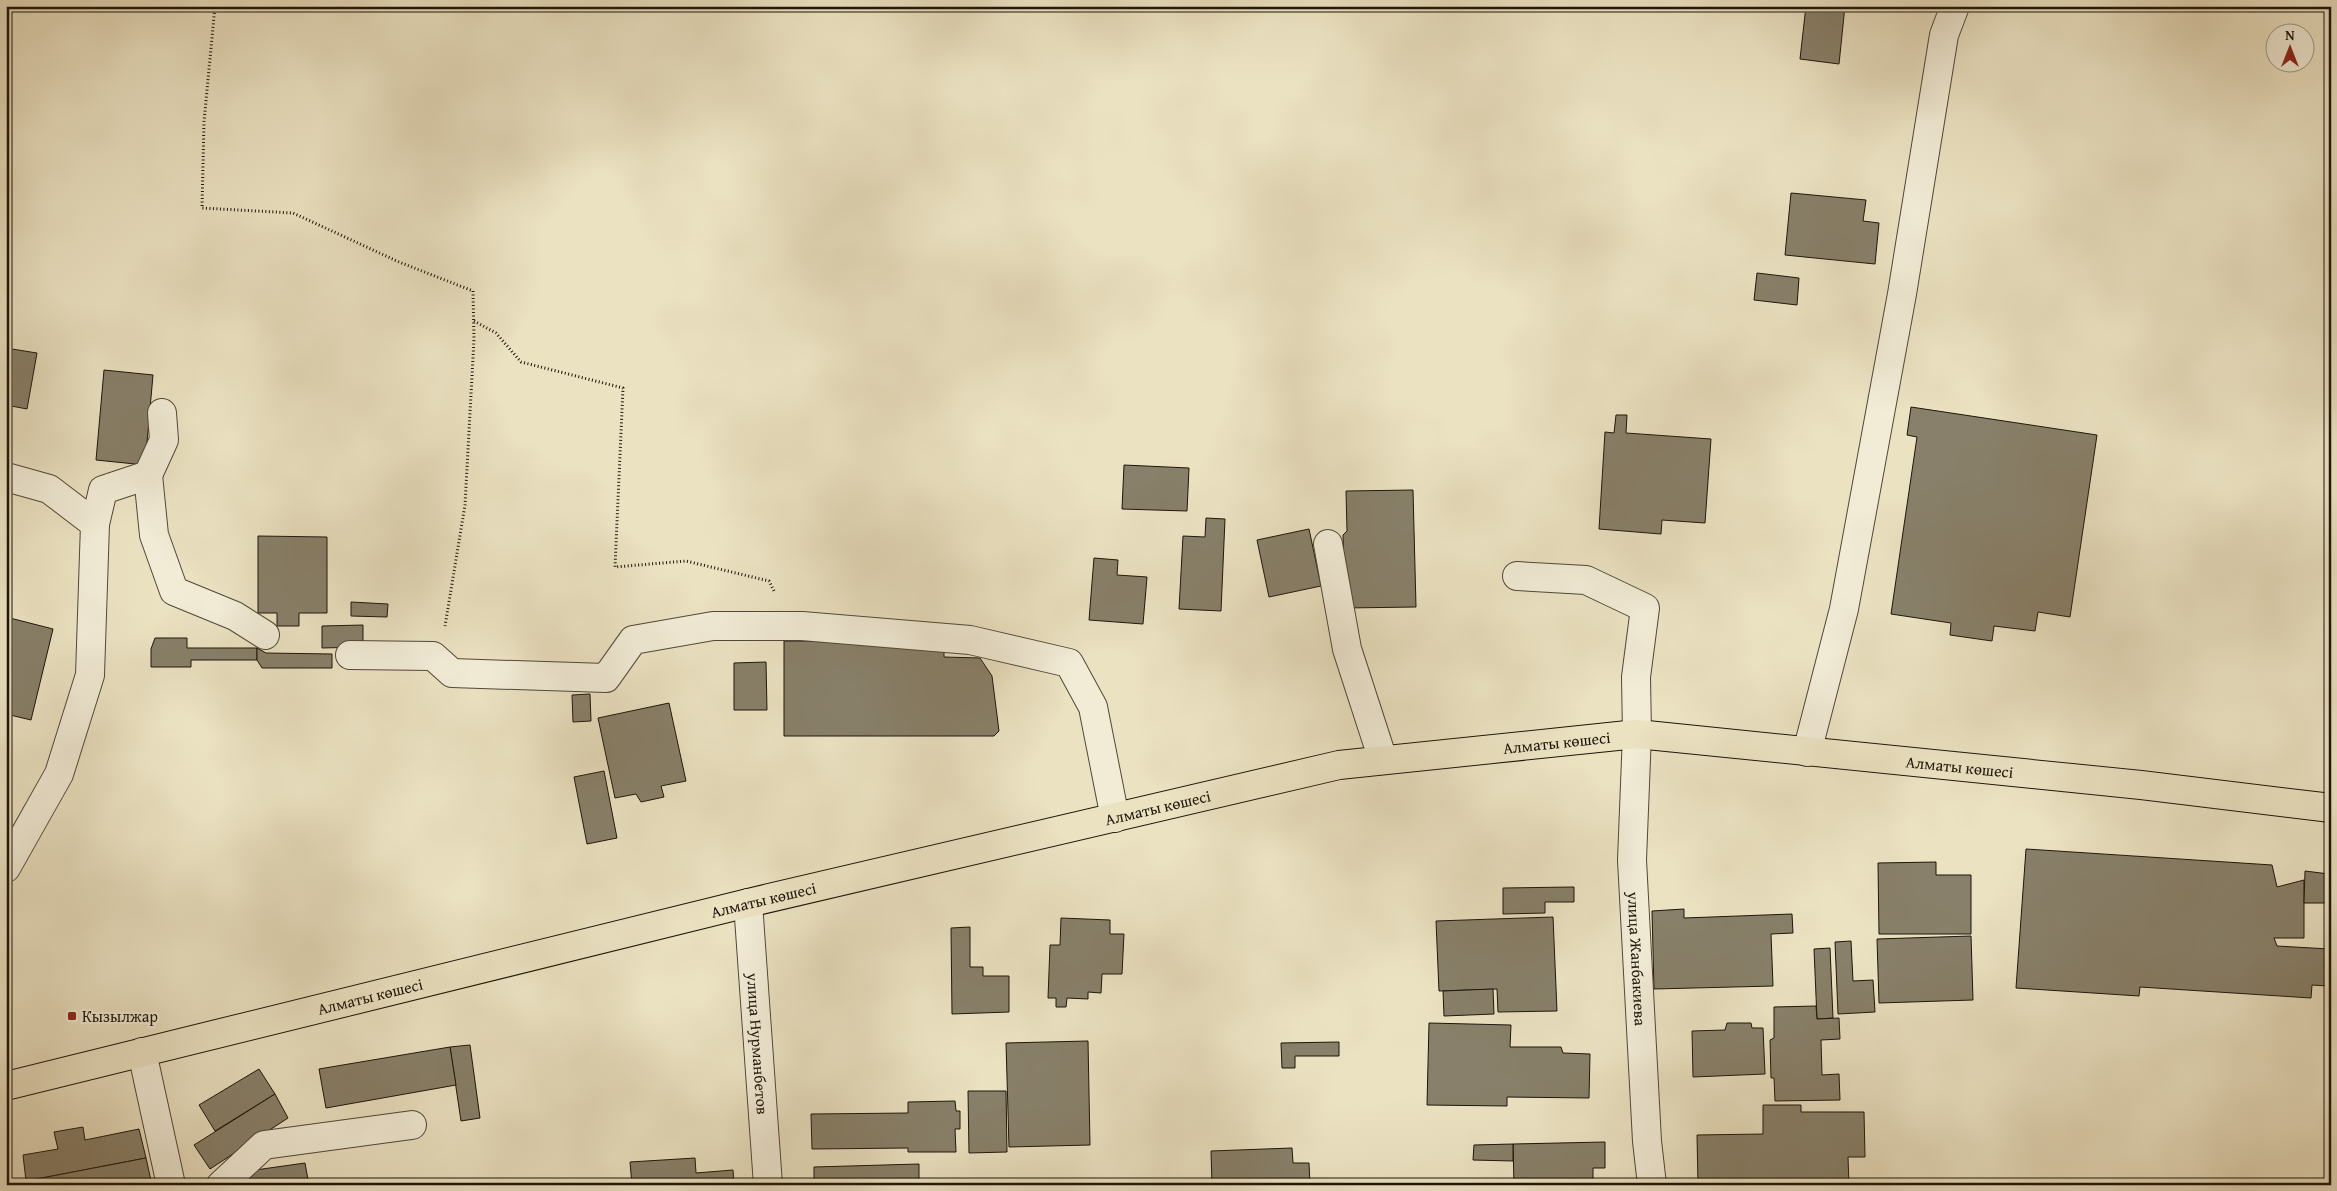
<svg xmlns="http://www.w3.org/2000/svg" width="2337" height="1191" viewBox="0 0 2337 1191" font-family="'Gentium Book Plus',serif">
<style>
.building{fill:#88806a;stroke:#1d150a}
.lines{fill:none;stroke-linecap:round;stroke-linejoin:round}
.minor-casing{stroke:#504838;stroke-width:30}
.primary-casing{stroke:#1d150a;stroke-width:30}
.path{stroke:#1d150a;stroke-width:3;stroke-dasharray:1 2.5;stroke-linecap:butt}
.minor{stroke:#f2ecd7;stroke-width:28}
.primary{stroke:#ebe2c2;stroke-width:28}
.poi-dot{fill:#8f2418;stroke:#f2ecd7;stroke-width:2}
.labels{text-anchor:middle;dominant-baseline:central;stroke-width:4.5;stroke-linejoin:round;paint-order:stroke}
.street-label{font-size:16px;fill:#1d150a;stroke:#f2ecd7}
.poi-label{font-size:16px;fill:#1d150a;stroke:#f2ecd7;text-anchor:start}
</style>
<rect width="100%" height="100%" fill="#ebe2c2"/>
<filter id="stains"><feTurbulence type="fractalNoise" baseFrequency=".004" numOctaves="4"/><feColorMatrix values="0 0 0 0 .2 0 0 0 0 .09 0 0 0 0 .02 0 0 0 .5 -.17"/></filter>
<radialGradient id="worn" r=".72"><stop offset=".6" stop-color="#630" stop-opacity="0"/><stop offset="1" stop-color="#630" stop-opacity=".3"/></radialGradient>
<!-- building -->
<g class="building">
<path d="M1806 6H1845L1839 64 1800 59Z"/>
<path d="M1791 193 1866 200 1863 221 1879 223 1875 264 1785 255Z"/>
<path d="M1757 273 1799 278 1797 305 1754 300Z"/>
<path d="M6 348 37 353 27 409 6 405Z"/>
<path d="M104 370 153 375 145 465 96 460Z"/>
<path d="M1911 407 2097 435 2070 617 2038 612 2035 631 1994 626 1992 641 1950 635 1951 623 1891 614 1917 437 1907 435Z"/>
<path d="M1616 415H1627L1626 433 1711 439 1705 523 1662 520 1661 534 1599 529 1605 432 1614 433Z"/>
<path d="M1124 465 1189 468 1187 511 1122 509Z"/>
<path d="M1413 490 1416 607 1345 608 1343 535 1347 531 1346 491Z"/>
<path d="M1206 518 1225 519 1221 611 1179 609 1183 536 1205 537Z"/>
<path d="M1309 529 1321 586 1269 597 1257 540Z"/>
<path d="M258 536 327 537V613H299V626H277V613H258Z"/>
<path d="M1094 558 1118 560 1117 575 1147 577 1143 624 1089 620Z"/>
<path d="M351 602 388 604 387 617 351 616Z"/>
<path d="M6 617 53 629 31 720 6 714Z"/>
<path d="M363 625V647L322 648V626Z"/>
<path d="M155 638H187V648H257V660H191V667H151V649Z"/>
<path d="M784 641H887L944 646V657L980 658 992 676 999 731 994 736H784Z"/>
<path d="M257 648 266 653 332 654V668H262L257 660Z"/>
<path d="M766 662 767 710H734V663Z"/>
<path d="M590 694 591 721 573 722 572 695Z"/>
<path d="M669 703 686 781 661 786 664 797 641 802 636 794 615 798 598 718Z"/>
<path d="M604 771 617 838 587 844 574 777Z"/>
<path d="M2026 849 2272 865 2277 887 2304 880V938H2274L2277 946 2329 949 2327 986 2312 985 2311 998 2140 987 2139 996 2016 988Z"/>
<path d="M1936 862V875H1971V934H1879L1878 863Z"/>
<path d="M2305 871 2329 874 2326 903H2304Z"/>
<path d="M1574 887V902H1545V913L1503 914V888Z"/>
<path d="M1684 909V918L1792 914 1793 933 1771 934 1773 986 1654 989 1652 911Z"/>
<path d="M1553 917 1557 1011 1498 1012 1497 989 1439 991 1436 921Z"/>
<path d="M1061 918 1110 920V934H1124L1122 974H1102L1101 993 1088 992V999L1067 998 1066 1007H1056V998H1048L1050 945H1060Z"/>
<path d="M970 927V967H983V976H1009V1012L952 1014 951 928Z"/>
<path d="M1971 936 1973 1000 1879 1003 1877 939Z"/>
<path d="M1851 941 1853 981 1873 980 1875 1012 1838 1014 1835 942Z"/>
<path d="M1830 948 1833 1018 1817 1019 1814 949Z"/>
<path d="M1493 989 1494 1014 1444 1016 1443 991Z"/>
<path d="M1816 1006 1817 1019 1839 1018 1840 1039 1821 1040 1822 1075 1839 1074 1840 1100 1775 1101 1774 1078H1771L1770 1040 1774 1038V1007Z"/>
<path d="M1429 1023 1511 1025 1510 1047H1561L1563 1053 1590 1054 1589 1098 1507 1097V1106L1427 1105Z"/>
<path d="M1727 1023H1751L1752 1028H1763L1765 1074 1693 1077 1692 1031 1725 1030Z"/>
<path d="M1088 1041 1090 1145 1009 1147 1006 1043Z"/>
<path d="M1339 1042V1056H1295V1068H1282L1281 1043Z"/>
<path d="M470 1045 480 1118 461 1121 450 1047Z"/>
<path d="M450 1047 456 1085 326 1108 319 1069Z"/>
<path d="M259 1069 275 1094 215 1131 199 1105Z"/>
<path d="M968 1091H1006L1007 1152 969 1153Z"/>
<path d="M275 1094 288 1118 210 1169 194 1145Z"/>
<path d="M955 1101 956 1111H960V1129H955L956 1152H908V1148L812 1149 811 1114 908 1113V1102Z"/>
<path d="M1763 1105H1801V1112H1864L1865 1157H1848L1849 1185H1698L1697 1135 1763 1134Z"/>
<path d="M83 1127 85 1140 139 1129 146 1158 26 1181 23 1155 58 1149 54 1132Z"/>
<path d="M1605 1142V1168H1593V1185H1514L1513 1144Z"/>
<path d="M1513 1144V1161L1473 1160 1474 1145Z"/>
<path d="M1292 1148 1293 1163H1309L1310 1185H1212L1211 1151Z"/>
<path d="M146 1158 152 1185H27L26 1181Z"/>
<path d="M695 1158 696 1173 733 1170 734 1185H632L630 1162Z"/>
<path d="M305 1163 309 1185H243L241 1172Z"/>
<path d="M919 1164V1185H814V1167Z"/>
<path d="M425 1180V1185H357Z"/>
<path d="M26 1181 27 1185H6V1184Z"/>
</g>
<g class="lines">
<defs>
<g id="minor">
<path d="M148 475 164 440 162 413"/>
<path d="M6 477 49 489 95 524 90 675 59 774 6 868"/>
<path d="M95 524 103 490 148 475 154 535 174 591 235 616 265 635"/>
<path d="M1328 544 1347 649 1383 760"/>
<path id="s1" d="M1517 576 1586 580 1645 608 1636 677 1637 734 1632 860 1647 1141 1652 1185"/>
<path d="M350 655 433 656 452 673 606 678 633 640 713 626H802L970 640 1069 663 1093 707 1115 818"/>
<path d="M1807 752 1844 609 1902 294 1944 35 1955 6"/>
<path id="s2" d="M748 903 768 1185"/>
<path d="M142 1052 171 1185"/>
<path d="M221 1185 264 1145 412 1125"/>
</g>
<g id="primary">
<path id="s3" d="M6 1086 748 903 1339 765 1637 734 2141 785 2331 808"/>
</g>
</defs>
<!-- minor casing -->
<use href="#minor" class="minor-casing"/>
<!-- primary casing -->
<use href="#primary" class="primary-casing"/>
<!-- path -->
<g class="path">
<path d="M215 6 204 122 202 208 293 213 399 262 473 291 474 339 465 505 445 626"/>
<path d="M474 321 496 333 521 362 623 388 615 567 686 561 769 581 774 591"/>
</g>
<!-- minor -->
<use href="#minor" class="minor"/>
<!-- primary -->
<use href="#primary" class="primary"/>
</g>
<!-- markers -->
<rect class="poi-dot" x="67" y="1011" width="10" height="10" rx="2.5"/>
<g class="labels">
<!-- street labels -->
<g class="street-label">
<text stroke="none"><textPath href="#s3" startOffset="1590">Алматы көшесі</textPath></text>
<text stroke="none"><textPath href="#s3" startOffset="1995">Алматы көшесі</textPath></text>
<text stroke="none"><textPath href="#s3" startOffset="1185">Алматы көшесі</textPath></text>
<text stroke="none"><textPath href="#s3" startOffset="780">Алматы көшесі</textPath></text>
<text stroke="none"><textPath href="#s1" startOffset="486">улица Жанбакиева</textPath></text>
<text stroke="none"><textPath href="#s3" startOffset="375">Алматы көшесі</textPath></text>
<text stroke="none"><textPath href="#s2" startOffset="141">улица Нурманбетов</textPath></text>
</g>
<!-- poi labels -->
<g class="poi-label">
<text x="82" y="1016">Кызылжар</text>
</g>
</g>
<!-- margin -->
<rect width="2337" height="1191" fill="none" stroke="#ebe2c2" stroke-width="25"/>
<rect x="8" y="8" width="2322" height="1176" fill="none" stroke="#1d150a" stroke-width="2.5"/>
<rect x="12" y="12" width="2312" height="1166" fill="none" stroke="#1d150a"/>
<!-- north arrow -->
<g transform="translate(2290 48)"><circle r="24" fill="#f2ecd7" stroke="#9d9685"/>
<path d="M0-4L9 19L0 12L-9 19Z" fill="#8f2418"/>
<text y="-8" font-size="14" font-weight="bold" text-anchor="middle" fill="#1d150a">N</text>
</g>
<rect width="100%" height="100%" filter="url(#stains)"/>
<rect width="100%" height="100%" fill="url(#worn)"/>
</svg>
